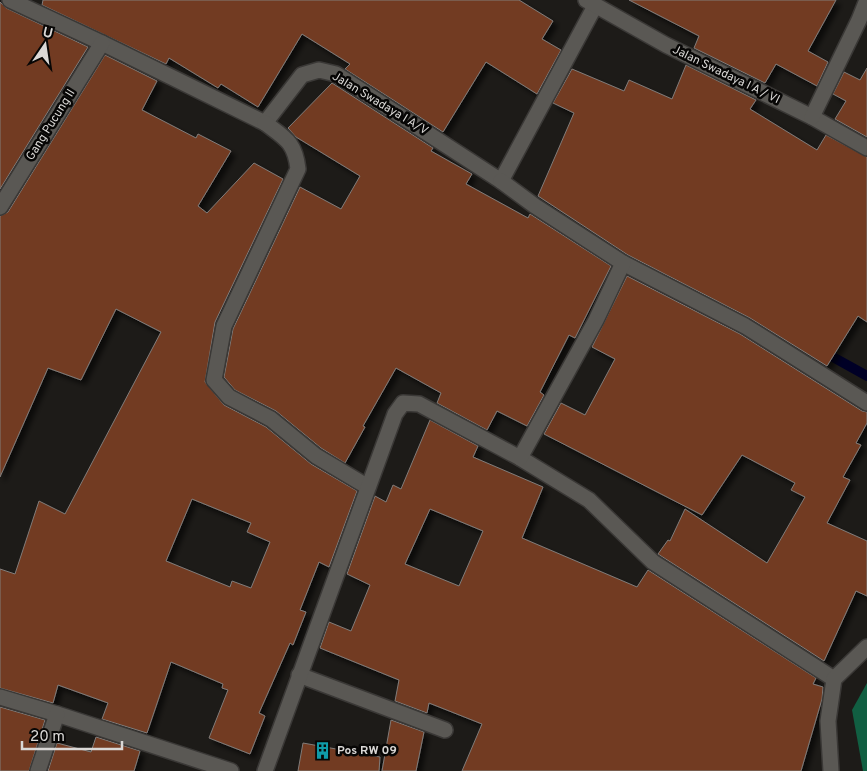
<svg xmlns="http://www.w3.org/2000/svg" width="867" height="771" viewBox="0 0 867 771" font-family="Overpass,sans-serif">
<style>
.forest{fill:#115f42}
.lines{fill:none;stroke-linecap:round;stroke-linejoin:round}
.stream{stroke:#000026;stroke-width:10}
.building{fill:#723b20;stroke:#817c7a;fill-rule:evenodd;filter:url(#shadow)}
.minor-casing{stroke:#3a3836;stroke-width:18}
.minor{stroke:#5a5854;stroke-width:15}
.labels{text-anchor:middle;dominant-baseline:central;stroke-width:5;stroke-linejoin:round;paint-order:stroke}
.street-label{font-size:12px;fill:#dad8d6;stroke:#070605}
.poi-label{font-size:12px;font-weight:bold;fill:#dad8d6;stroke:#070605;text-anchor:start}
</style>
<defs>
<filter id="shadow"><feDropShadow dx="4.5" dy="4.5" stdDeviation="2.5" flood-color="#0009"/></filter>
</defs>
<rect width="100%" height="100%" fill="#1d1b18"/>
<!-- forest -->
<path class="forest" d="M867 683V771H863L852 710Z"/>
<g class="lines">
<!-- stream -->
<path class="stream" d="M822 351 867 376"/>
</g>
<!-- building -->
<g class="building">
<path d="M43 0H519L553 21 542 39 561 50 537 94 486 62 443 132 345 69 350 64 302 34 258 107 221 84 218 88 169 58 166 64 42 5Z"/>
<path d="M629 0H836L808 51 828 62 817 86 776 64 765 83 694 48 699 36Z"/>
<path d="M0 2 6 8 88 47 0 189Z"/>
<path d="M105 55 157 81 142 110 196 138 198 134 231 151 198 206 207 213 254 163 283 179 215 322 205 382 224 405 266 427 311 464 357 491 329 567 319 562 300 610 306 612 293 645 290 643 259 713 265 716 250 754 209 738 228 690 222 688 223 684 171 662 147 733 102 719 108 703 58 685 53 703 0 688V569L15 574 39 501 65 514 161 332 116 309 81 380 48 368 0 477V216L8 212ZM192 499 251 523 247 532 270 542 251 588 232 581 230 587 166 561Z"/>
<path d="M686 65 756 100 750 109 817 150 826 135 867 157V322L858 316 827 366 750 318 628 255 538 196 574 113 553 103 572 69 624 91 629 80 672 99Z"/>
<path d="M867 68V137L835 119 846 101 833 94 844 72 860 80Z"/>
<path d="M332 83 433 148 431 151 472 174 466 184 528 218 530 214 611 266 575 338 569 335 540 392 544 395 527 426 497 411 487 430 437 403 441 393 396 368 363 426 365 427 345 463 321 448 276 411 235 390 224 377 233 329 300 187 341 209 360 176 296 137 288 128Z"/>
<path d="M627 276 740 334 862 411 867 412V423L856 443 861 445 843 477 850 480 827 523 867 541V596L856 591 824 661 658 554 668 540 670 541 685 509 767 563 805 497 791 490 795 483 742 455 702 515 544 434 561 403 585 415 615 359 592 347Z"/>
<path d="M430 420 478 446 473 457 543 487 522 538 637 587 648 570 816 678 813 684 823 687 822 699 801 771H462L482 724 429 703 427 713 395 701 399 680 320 648 329 622 351 631 370 585 347 574 375 496 386 502 393 485 401 489ZM430 509 483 531 459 586 405 564Z"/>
<path d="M0 707 45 720 29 771H0Z"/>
<path d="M391 720 424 732 416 771H382Z"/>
<path d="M96 737 140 751 134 771H48L57 743 91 752Z"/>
<path d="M303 743 380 757 379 771H298Z"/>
</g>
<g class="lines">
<defs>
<g id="minor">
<path d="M10 0 102 43 265 123 302 75 319 70 336 74 501 181 595 6"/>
<path d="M586 0 666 45 812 117 867 148"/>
<path d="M812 117 859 20 867 0"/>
<path d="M265 123C285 138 295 142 298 169L224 326 214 380 229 397 271 419 316 456 368 487"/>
<path d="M0 207 102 43"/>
<path d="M623 263 745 326 867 403"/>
<path d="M520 458 589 500 653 562 834 679"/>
<path d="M299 675 445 730"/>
<path d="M0 697 57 714 231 771"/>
<path d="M38 771 57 714"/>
<path d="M265 771 395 414 403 403 419 404 520 458 596 320 623 263 535 206 501 181"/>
<path d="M831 771 828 721 834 679 867 647"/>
</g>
</defs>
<!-- minor casing -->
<use href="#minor" class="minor-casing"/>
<!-- minor -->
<use href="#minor" class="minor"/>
</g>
<!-- icons -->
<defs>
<symbol id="building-bare" viewBox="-9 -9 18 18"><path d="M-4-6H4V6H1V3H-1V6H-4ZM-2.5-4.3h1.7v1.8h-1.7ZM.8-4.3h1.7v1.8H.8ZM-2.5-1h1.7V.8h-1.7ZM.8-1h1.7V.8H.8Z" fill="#0f9aa8" stroke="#070605" stroke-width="2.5" paint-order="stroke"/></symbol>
</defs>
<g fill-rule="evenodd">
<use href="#building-bare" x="310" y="738" width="25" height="25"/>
</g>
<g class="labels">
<!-- street labels -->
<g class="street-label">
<text transform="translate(726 75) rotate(26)">Jalan Swadaya I A / VI</text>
<text transform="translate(380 104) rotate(31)">Jalan Swadaya I A/V</text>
<text transform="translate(51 125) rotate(-58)">Gang Pucung II</text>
</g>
<!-- poi labels -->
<g class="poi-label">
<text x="337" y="751">Pos RW 09</text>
</g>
</g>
<!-- north arrow -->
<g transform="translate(45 45) rotate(13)" stroke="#070605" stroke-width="4" paint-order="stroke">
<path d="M0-4L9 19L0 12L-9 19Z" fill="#dad8d6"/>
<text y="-8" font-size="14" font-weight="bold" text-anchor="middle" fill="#dad8d6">U</text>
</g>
<!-- scale -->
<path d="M22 741v8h100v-8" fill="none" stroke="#dad8d6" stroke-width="2.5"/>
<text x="30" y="741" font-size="15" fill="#dad8d6" stroke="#070605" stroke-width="4" paint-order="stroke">20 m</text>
</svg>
